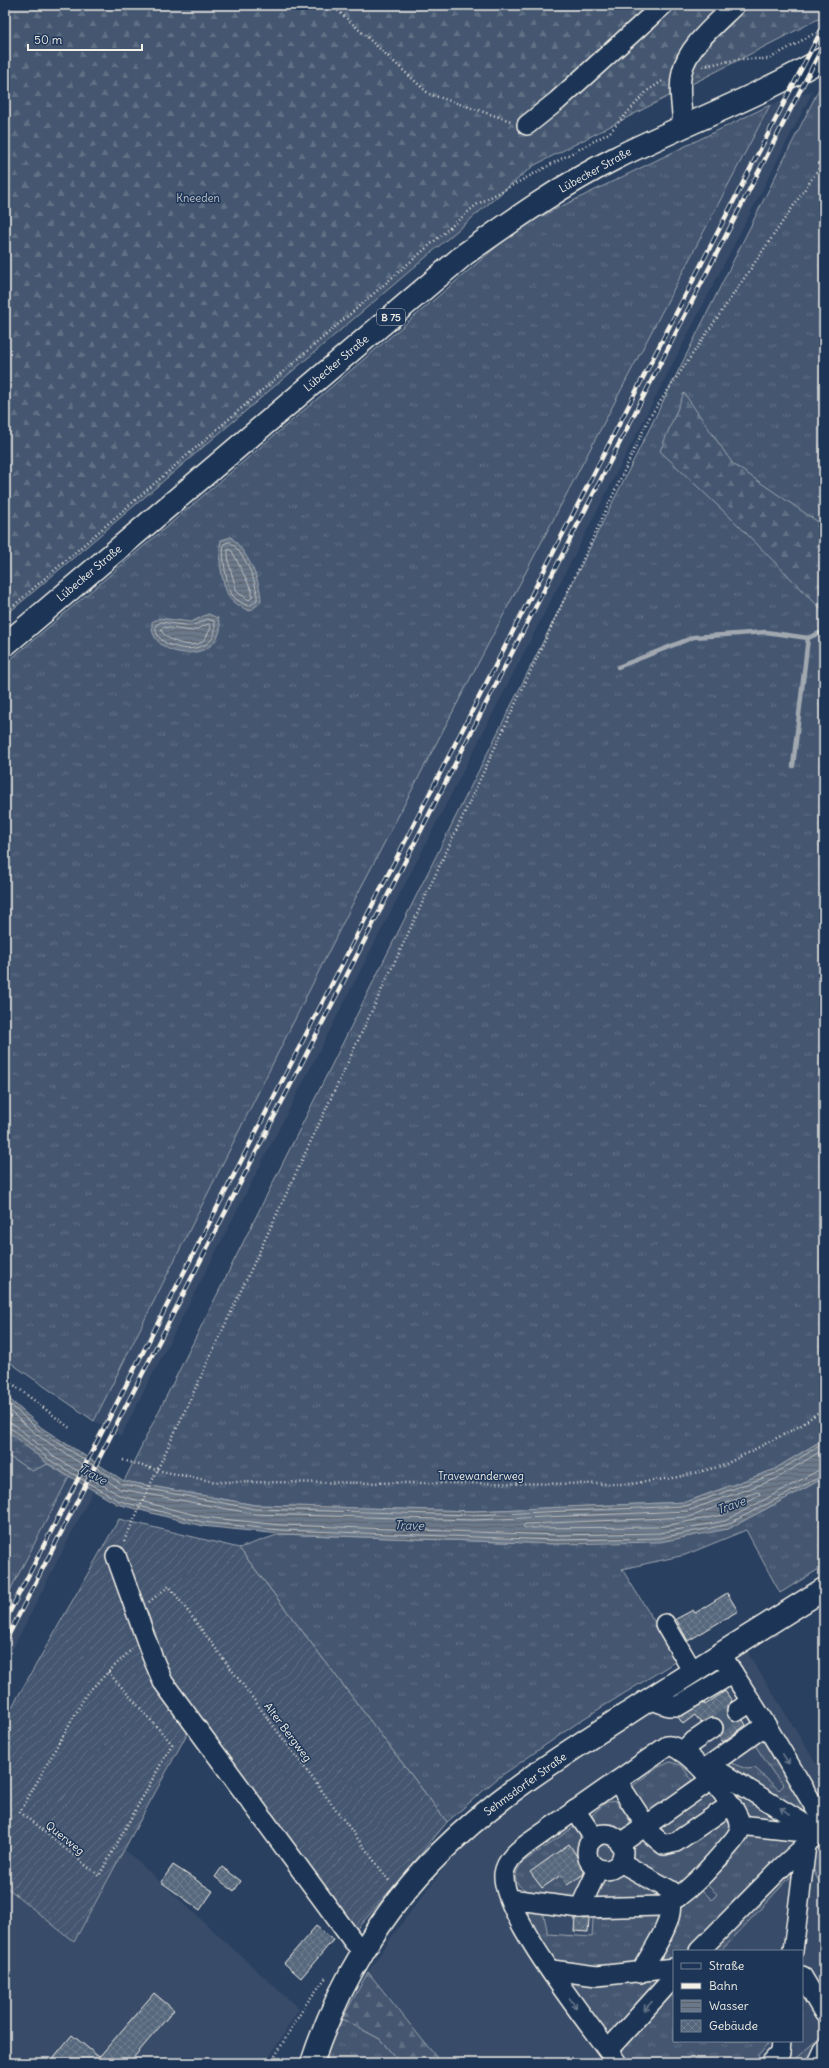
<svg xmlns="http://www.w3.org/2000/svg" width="829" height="2068" viewBox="0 0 829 2068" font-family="Delius,sans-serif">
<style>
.built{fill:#374c69;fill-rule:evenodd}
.grass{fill:url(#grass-tufts);stroke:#9ca4ac}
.forest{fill:url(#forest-firs);stroke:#9ca4ac}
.wetland{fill:url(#wetland-marsh);stroke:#9ca4ac}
.garden{fill:url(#garden-furrows);stroke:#9ca4ac}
.water{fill:url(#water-rules);stroke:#a1a8b0}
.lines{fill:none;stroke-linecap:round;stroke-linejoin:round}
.shore{stroke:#bdc1c2;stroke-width:1}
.stream{stroke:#a1a8b0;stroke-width:4.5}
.building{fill:url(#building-cross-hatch);stroke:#f4f1e8}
.minor-tunnel{stroke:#485b74;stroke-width:19;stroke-dasharray:19 10;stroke-linecap:butt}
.minor-casing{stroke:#f4f1e8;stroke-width:22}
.major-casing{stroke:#f4f1e8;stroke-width:25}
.path{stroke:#f4f1e8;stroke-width:2.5;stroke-dasharray:1 3;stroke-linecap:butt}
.minor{stroke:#1d3557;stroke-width:19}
.major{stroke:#1d3557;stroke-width:22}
.rail-casing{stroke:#f4f1e8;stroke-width:4.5}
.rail{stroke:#1d3557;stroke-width:3;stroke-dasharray:9;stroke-linecap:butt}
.oneway{stroke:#68778a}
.labels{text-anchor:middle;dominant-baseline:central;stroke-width:3;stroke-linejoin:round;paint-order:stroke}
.shield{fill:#1d3557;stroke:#b4b9bc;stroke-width:1}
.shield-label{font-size:10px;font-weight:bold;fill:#f4f1e8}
.street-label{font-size:11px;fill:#f4f1e8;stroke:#1d3557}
.park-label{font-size:11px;fill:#bfc3c4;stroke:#1d3557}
.water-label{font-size:12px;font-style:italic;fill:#bdc1c2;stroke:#1d3557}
</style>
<defs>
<pattern id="grass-tufts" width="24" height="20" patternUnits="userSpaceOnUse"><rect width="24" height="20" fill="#445771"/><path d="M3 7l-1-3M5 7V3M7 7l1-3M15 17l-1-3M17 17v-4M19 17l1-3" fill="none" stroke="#607085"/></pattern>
<pattern id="forest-firs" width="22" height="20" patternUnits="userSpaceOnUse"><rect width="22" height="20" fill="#445771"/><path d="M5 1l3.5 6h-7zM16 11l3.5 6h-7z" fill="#607085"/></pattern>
<pattern id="wetland-marsh" width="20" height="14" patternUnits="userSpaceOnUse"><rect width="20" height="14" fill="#445771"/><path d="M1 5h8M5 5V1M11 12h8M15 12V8" fill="none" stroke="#607085"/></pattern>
<pattern id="garden-furrows" width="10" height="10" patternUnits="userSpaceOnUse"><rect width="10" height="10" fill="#445771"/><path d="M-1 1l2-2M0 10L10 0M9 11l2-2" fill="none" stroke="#607085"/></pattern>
<pattern id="water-rules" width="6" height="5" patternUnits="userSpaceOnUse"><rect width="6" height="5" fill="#6a788a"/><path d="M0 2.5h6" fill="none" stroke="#5b626b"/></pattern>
<pattern id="building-cross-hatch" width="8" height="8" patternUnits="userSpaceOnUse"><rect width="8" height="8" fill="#56677d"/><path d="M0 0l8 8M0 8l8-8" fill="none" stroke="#6f7d8f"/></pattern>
</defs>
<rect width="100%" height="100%" fill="#2a4060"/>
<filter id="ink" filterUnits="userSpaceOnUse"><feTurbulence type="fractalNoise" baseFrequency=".025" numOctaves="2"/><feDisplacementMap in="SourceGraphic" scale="8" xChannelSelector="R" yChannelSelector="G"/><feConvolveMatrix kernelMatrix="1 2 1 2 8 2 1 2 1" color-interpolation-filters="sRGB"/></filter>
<g filter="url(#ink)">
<!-- built -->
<g class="built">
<path d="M813 91 121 1436 94 1421 356 897 770 105Z"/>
<path d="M69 1477 93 1491 5 1664V1600Z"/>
<path d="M746 1650 824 1776V2063H441L368 1972 395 1932 459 1848 504 1806ZM674 1951H802V2041H674Z"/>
<path d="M123 1848 299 2009 266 2063H5V1886L74 1941Z"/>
</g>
<!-- grass -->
<g class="grass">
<path d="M824 79V1439L773 1470 686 1502 473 1511 255 1505 124 1481Z"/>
<path d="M770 105 356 897 94 1421 5 1359V664L521 226Z"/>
<path d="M5 1454 32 1470 48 1464 69 1477 5 1600Z"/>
<path d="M824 1478V1566L780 1593 746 1530 685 1555 622 1569 678 1660 583 1719 498 1778 447 1822 239 1548 280 1534 557 1544 728 1529Z"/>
<path d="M763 1739 808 1812 804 1815 724 1764 728 1762 747 1769 755 1768 779 1790 784 1785 774 1774 755 1745 757 1740Z"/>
<path d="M670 1762 681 1765 692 1780 650 1812 631 1787 655 1769Z"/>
<path d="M729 1791 743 1794 785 1822 753 1819Z"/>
<path d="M712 1794 716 1799V1804L668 1836 661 1831 662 1827 703 1796Z"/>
<path d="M615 1800 629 1818 630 1825 624 1831 598 1826 592 1821V1815L605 1803Z"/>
<path d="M729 1818 732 1829 685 1882 675 1884 633 1859 630 1852 631 1848 640 1840 645 1839 652 1847 721 1819Z"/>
<path d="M574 1827 584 1841V1859L589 1870 577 1894 571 1900C552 1897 496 1894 523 1862Z"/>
<path d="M754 1834 797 1840 692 1951H674V1961L658 1964 655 1957 684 1902 696 1889 702 1890 712 1900 717 1894 707 1885 706 1879 718 1867 722 1870 734 1858 730 1854 748 1836Z"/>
<circle cx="604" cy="1852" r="10"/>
<path d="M819 1847 824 1851V1890C817 1878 804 1859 819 1847Z"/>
<path d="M791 1870 792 1875 722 1950H715L713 1949Z"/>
<path d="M616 1871 658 1894 657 1899H595L594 1896 604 1876Z"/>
<path d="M531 1908 543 1911 548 1934 592 1937 593 1919 664 1914 643 1956 627 1969 575 1971 558 1964 541 1947 526 1918Z"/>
<path d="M669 1977 606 2040 568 1981Z"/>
<path d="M674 1984V2041H770L753 2063H622L617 2045Z"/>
<path d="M342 2019 380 2039 400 2063H322Z"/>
<path d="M824 2034 814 2063H790Z"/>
</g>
<!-- forest -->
<g class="forest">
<path d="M5 5H824V16L533 166 5 616Z"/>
<path d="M684 393 733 464 824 526V612L735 522 660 451Z"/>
<path d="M368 1972 441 2063H400L380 2039 342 2019Z"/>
</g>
<!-- wetland -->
<path class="wetland" d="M5 1429 10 1432 48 1464 32 1471 5 1454Z"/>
<!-- garden -->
<path class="garden" d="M119 1519 239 1548 447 1822 393 1888 353 1933 195 1719 74 1942 5 1886V1719Z"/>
<!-- water -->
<g class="water">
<path d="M231 537C247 552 261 580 261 602L250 611C243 608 233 604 229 597 222 584 217 554 221 540Z"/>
<path d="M208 614 218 618C219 621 221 626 220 630 213 665 148 658 152 622L159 618 191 622Z"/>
<path d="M5 1395 42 1428 124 1481 255 1505 473 1511 686 1502 773 1470 824 1439V1478L728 1529 660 1542 557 1544 280 1534 202 1526 117 1504 48 1464 5 1429Z"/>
</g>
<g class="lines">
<!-- shore -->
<g class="shore">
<path d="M230 542C244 553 258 582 257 600L249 606C244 604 237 601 233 596 227 588 221 553 224 544Z"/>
<path d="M228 549 232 551 252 591V597L249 600 237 592 229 564Z"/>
<path d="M208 619 214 621C225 660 151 654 156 625L161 622 191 626Z"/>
<path d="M209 624 211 628C208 633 205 641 200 643 187 648 167 641 161 630L163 627 192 631Z"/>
<path d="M5 1400 40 1431 122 1484 255 1509 473 1515 686 1506 774 1474 824 1443"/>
<path d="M5 1407 37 1435 120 1489 255 1514 474 1520 687 1511 776 1479 824 1449"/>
<path d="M5 1421 15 1425 54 1457 121 1496 203 1517 281 1525 557 1535 659 1533 725 1521 819 1470H824"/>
<path d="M5 1426 12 1429 51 1461 119 1501 202 1522 281 1530 557 1540 660 1538 726 1525 824 1475"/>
<path d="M757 1492 760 1493 759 1496 723 1515 658 1527 525 1528 523 1526 525 1524 689 1517Z"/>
</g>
<!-- stream -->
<g class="stream">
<path d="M618 667 694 637 766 632 808 638 824 631"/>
<path d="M793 766 808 638"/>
</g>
</g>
<!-- building -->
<g class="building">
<path d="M727 1593 738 1611 688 1641 676 1619 693 1610 695 1613Z"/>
<path d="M725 1691 732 1701 727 1706 728 1717 732 1721 743 1720 746 1725 723 1742 719 1737 723 1732 724 1727 718 1718 712 1717 701 1723 695 1715 683 1724 678 1717 704 1703 705 1705Z"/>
<path d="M569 1844 580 1861 584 1874 567 1885 561 1875 542 1888 530 1872Z"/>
<path d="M173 1865 213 1891 200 1910 161 1882Z"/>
<path d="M222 1867 241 1881 234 1891 215 1877Z"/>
<path d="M575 1918 589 1919 588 1932 574 1931Z"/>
<path d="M316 1926 333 1940 301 1978 284 1963Z"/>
<path d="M154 1993 174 2010 129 2063H49L72 2035 99 2057Z"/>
</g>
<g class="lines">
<!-- minor-tunnel -->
<path class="minor-tunnel" d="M713 1728 737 1711"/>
<defs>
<g id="minor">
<path d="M527 125 557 101 663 5"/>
<path d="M683 125C682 109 678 89 682 72 687 47 718 22 735 5"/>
<path d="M116 1556 152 1656 163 1682 353 1941 363 1951"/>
<path d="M665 1624 693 1672"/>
<path d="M721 1654 766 1725 820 1816C822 1829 814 1836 806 1845L793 1951"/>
<path d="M649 1699 669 1706H678L733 1673"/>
<path d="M737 1711 751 1702"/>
<path d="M682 1752 691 1743 713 1728"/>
<path d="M703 1770 722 1773 824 1836"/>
<path d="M703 1770 766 1725"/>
<path d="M617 1781 652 1835 664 1845 676 1842 730 1805"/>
<path d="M575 1810 594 1838"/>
<path d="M749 1826 795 1831 816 1832"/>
<circle cx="605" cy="1852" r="18"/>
<path d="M620 1844 711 1780"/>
<path d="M620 1862 670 1890 678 1897"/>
<path d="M510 1899 580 1908 662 1906C688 1895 715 1862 733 1841 737 1836 741 1831 740 1824 739 1807 684 1742 667 1746L530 1842C519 1850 506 1859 504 1874 501 1915 591 2026 617 2063"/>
<path d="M580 1908 598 1869"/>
<path d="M699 1951 783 1866 806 1845"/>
<path d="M552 1970 597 1976 674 1968"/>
<path d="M640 1973C649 1956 675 1921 670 1902"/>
<path d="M802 1976 824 2013"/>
<path d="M608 2050 674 1977"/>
<path d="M771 2063 780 2053 781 2041"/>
<path d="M818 2063 824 2050"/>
</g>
<g id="major">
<path d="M5 645 465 254C513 220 562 185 616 158 684 124 758 97 824 58"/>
<path d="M312 2063C337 1986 382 1910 440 1853 496 1797 564 1754 630 1712 694 1670 759 1630 824 1589"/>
</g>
</defs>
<!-- minor casing -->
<use href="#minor" class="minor-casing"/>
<!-- major casing -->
<use href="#major" class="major-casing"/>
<!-- path -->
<g class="path">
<path d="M332 5 429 94 511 121"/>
<path d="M703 66 740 59H769L824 28"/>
<path d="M5 613 476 205 609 133 647 91 664 80"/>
<path d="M5 1378 71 1429"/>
<path d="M123 1460 156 1470 216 1482 631 1484 678 1477 722 1466 800 1426 824 1408"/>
<path d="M124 1541 649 418 824 161"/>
<path d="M149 1602 169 1586 390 1882"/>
<path d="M108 1672 172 1744 99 1876 20 1812 87 1693 132 1649"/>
<path d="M271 2063 306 2004 327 1976"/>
</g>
<!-- minor -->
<use href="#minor" class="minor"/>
<!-- major -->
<use href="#major" class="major"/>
<defs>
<g id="rail">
<path d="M5 1621 824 25"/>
<path d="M5 1642 824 44"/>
</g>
</defs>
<!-- rail casing -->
<use href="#rail" class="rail-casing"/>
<!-- rail -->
<use href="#rail" class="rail"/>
</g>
<!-- one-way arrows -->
<defs><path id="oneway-shaft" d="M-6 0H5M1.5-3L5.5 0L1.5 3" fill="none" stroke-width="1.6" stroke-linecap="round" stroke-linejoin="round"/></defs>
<g class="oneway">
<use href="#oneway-shaft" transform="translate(786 1759) rotate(58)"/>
<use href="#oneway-shaft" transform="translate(785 1811) rotate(-148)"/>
<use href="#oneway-shaft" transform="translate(573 2003) rotate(54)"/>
<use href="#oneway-shaft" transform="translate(648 2006) rotate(132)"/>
</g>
</g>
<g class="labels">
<!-- shield labels -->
<rect class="shield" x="377" y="309" width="28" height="16" rx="3"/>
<g class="shield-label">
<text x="391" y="317">B 75</text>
</g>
<!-- street labels -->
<g class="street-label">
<text transform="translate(595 170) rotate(-29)">Lübecker Straße</text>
<text transform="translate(336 363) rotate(-40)">Lübecker Straße</text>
<text transform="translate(89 573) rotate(-40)">Lübecker Straße</text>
<text x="481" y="1476">Travewanderweg</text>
<text transform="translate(288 1732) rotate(53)">Alter Bergweg</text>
<text transform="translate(525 1784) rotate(-36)">Sehmsdorfer Straße</text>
<text transform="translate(65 1838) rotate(39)">Querweg</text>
</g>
<!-- park labels -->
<g class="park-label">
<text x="198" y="198">Kneeden</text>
</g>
<!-- water labels -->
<g class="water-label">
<text transform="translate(93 1474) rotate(29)">Trave</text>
<text transform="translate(731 1505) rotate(-20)">Trave</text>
<text transform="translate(409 1525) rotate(1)">Trave</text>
</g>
</g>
<!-- margin -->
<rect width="829" height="2068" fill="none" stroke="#1d3557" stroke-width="20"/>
<rect x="10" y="10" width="809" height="2048" fill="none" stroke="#f4f1e8" stroke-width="1.5" filter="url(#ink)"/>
<!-- legend -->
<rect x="673" y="1950" width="130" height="92" fill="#1d3557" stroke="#738091"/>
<rect x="681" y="1963" width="20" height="6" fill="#1d3557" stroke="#738091"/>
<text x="709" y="1970" font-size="12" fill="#f4f1e8">Straße</text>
<rect x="681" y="1983" width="20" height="6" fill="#f4f1e8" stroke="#738091"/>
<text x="709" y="1990" font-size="12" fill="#f4f1e8">Bahn</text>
<rect x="681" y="2000" width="20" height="12" fill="url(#water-rules)" stroke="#738091"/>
<text x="709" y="2010" font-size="12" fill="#f4f1e8">Wasser</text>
<rect x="681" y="2020" width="20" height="12" fill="url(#building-cross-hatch)" stroke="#738091"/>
<text x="709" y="2030" font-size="12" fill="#f4f1e8">Gebäude</text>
<!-- scale -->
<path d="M28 44v6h114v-6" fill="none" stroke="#f4f1e8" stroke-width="2"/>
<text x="34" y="44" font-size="12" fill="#f4f1e8" stroke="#1d3557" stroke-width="3" paint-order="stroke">50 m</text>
</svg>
